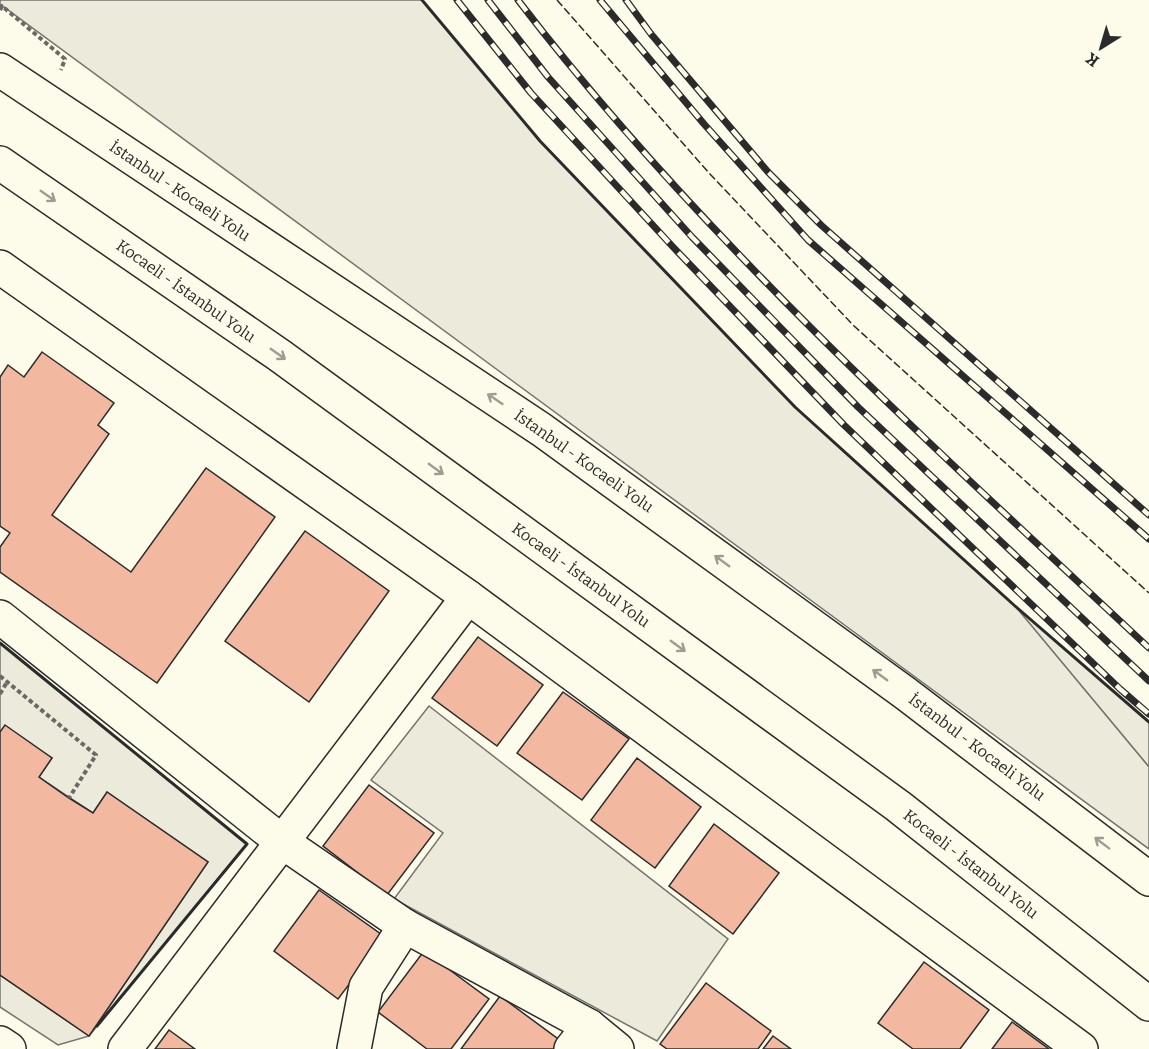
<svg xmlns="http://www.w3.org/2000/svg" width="1149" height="1049" viewBox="0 0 1149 1049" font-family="Bitter,serif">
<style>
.green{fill:#ecebdb;stroke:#74746e;stroke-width:1.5}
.parking{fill:#eceadb;stroke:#74746e;stroke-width:1.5}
.building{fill:#f2b8a0;stroke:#2b2b2b;stroke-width:1.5}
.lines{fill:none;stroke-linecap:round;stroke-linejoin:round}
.minor-casing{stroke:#2b2b2b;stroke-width:36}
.major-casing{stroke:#2b2b2b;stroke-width:36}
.highway-casing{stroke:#2b2b2b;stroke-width:36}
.path{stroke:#6a6964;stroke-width:4;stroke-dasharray:4.5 3;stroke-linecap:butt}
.minor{stroke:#fdfbea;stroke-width:33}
.major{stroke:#fdfbea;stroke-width:33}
.highway{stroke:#fdfbea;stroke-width:33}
.rail-casing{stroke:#2b2b2b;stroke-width:7}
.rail{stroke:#fdfbea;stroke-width:4.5;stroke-dasharray:14;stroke-linecap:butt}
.fence{stroke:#2b2b2b;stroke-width:1.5;stroke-dasharray:8 3;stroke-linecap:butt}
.wall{stroke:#2b2b2b;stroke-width:3}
.oneway{stroke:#9e9d94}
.labels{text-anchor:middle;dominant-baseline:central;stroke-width:4.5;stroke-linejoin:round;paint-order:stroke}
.street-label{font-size:16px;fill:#2b2b2b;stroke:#fdfbea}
</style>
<rect width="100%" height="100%" fill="#fdfbea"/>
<!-- green -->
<g class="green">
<path d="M1015 606 1149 722V767Z"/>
<path d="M429 706 728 939 657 1041 394 899 443 833 371 780Z"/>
<path d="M0 975 89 1036 58 1045 0 1007Z"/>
</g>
<!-- parking -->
<g class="parking">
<path d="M0 0H422L540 141 795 407 1015 606 1149 767V849L0 4Z"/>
<path d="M0 643 247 844 89 1036 208 862 107 792 93 813 39 777 52 758 0 732Z"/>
</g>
<!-- building -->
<g class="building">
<path d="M42 352 114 403 98 425 109 434 52 515 131 572 206 468 275 517 157 683 0 572V547L10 533 0 526V377L8 365 24 377Z"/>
<path d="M305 531 389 591 309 702 225 641Z"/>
<path d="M478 637 543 685 497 746 432 698Z"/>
<path d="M563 692 629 739 582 800 517 753Z"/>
<path d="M5 725 52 758 39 777 69 798 93 813 107 792 208 862 89 1036 0 975V732Z"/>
<path d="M637 758 701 807 655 868 591 820Z"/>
<path d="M369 785 434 833 387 895 323 846Z"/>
<path d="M714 824 779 873 733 934 669 886Z"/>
<path d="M319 890 385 937 338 999 274 951Z"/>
<path d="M424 951 489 999 451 1049H427L378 1012Z"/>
<path d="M924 962 989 1010 960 1049H913L878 1023Z"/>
<path d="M706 983 771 1031 758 1049H667L660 1044Z"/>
<path d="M500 996 565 1044 561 1049H461Z"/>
<path d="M1012 1022 1049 1049H992Z"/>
<path d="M169 1030 195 1049H155Z"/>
<path d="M773 1036 791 1049H763Z"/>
</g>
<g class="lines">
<defs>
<g id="minor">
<path d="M0 617 281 841 405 926 589 1026 617 1049"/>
<path d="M0 1043 9 1049"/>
<path d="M125 1049 468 597"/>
<path d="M354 1049 366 987 405 926"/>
<path d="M571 1049 589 1026"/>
</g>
<path id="major" d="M0 267 468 597 1081 1049"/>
<g id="highway">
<path d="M0 70 542 430 905 693 1149 879"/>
<path d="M0 163 279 355 898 806 1149 1004"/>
</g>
</defs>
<!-- minor casing -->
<use href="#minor" class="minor-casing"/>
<!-- major casing -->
<use href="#major" class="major-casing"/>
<!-- highway casing -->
<use href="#highway" class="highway-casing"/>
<!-- path -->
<g class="path">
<path d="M0 10 2 6 65 59 61 70"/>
<path d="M0 676 96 755 69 798"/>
<path d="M0 694 7 682"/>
</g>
<!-- minor -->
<use href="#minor" class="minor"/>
<!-- major -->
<use href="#major" class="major"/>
<!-- highway -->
<use href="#highway" class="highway"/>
<defs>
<g id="rail">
<path d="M457 0 531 93 673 247 844 425 1120 689 1149 714"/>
<path d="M488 0 548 77 692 237 858 407 1149 681"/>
<path d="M518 0C702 240 929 442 1149 648"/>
<path d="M600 0 704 124 808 240 1149 539"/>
<path d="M626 0 651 34 768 172 821 225 1149 515"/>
</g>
</defs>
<!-- rail casing -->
<use href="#rail" class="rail-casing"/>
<!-- rail -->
<use href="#rail" class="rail"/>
<!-- fence -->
<path class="fence" d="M557 0 709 173 853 325 1149 593"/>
<!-- wall -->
<g class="wall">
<path d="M422 0 540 141 795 407 1015 606 1149 722"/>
<path d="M0 643 247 844 97 1026"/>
</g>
</g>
<!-- one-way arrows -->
<defs><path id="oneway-shaft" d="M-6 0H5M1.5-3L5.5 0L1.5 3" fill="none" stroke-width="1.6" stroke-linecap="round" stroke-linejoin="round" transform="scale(1.5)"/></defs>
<g class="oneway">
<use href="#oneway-shaft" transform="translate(48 196) rotate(35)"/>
<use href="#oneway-shaft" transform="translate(278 354) rotate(35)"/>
<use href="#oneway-shaft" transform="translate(495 399) rotate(-146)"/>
<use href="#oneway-shaft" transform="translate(436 469) rotate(36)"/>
<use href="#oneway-shaft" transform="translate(722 561) rotate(-144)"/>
<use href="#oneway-shaft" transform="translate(678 646) rotate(36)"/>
<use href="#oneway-shaft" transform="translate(880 675) rotate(-144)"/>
<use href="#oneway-shaft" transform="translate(1102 843) rotate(-143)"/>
</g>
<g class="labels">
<!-- street labels -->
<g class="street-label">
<text transform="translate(180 191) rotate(34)">İstanbul - Kocaeli Yolu</text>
<text transform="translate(186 291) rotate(35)">Kocaeli - İstanbul Yolu</text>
<text transform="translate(584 461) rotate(35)">İstanbul - Kocaeli Yolu</text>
<text transform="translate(581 575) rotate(36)">Kocaeli - İstanbul Yolu</text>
<text transform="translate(977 747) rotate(37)">İstanbul - Kocaeli Yolu</text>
<text transform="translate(971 864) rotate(38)">Kocaeli - İstanbul Yolu</text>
</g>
</g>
<!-- north arrow -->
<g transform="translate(1101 48) rotate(217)" stroke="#fdfbea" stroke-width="4.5" paint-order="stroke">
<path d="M0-4.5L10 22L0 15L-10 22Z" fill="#2b2b2b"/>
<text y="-9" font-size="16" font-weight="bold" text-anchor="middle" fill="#2b2b2b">K</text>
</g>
</svg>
